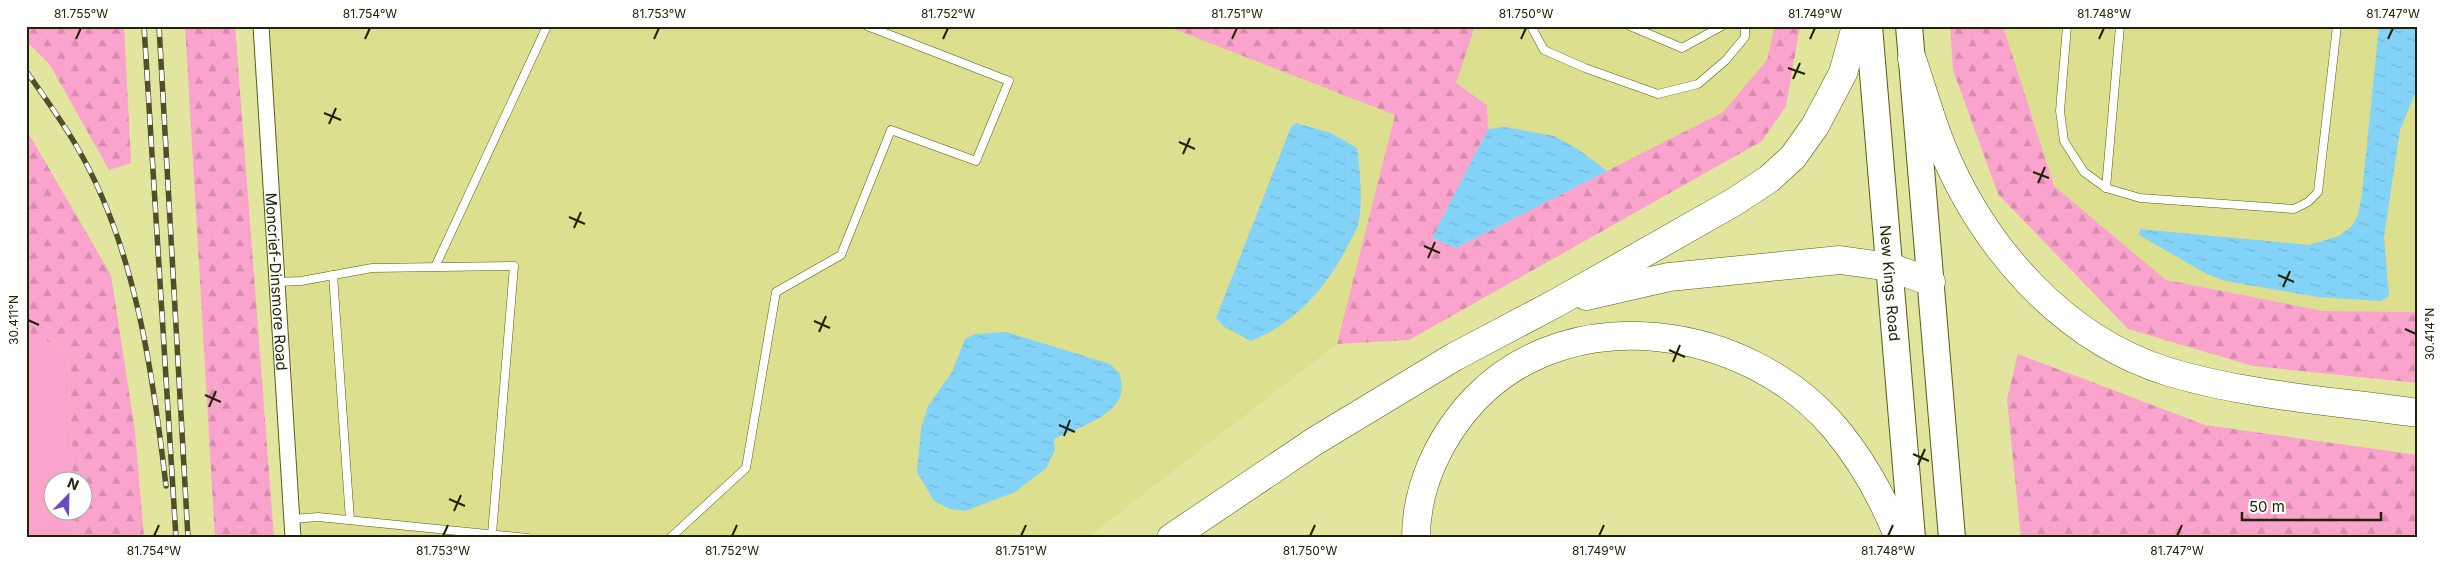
<svg xmlns="http://www.w3.org/2000/svg" width="2444" height="564" viewBox="0 0 2444 564" font-family="Inter,sans-serif">
<style>
.built{fill:#dcdf8e}
.green{fill:#faa3cc}
.forest{fill:url(#forest-firs)}
.water{fill:url(#water-ripples)}
.lines{fill:none;stroke-linecap:round;stroke-linejoin:round}
.service-casing{stroke:#5b5c11;stroke-width:9}
.minor-casing{stroke:#5b5c11;stroke-width:17}
.trunk-casing{stroke:#5b5c11;stroke-width:28}
.motorway-casing{stroke:#5b5c11;stroke-width:29}
.service{stroke:#fff;stroke-width:8}
.minor{stroke:#fff;stroke-width:15}
.trunk{stroke:#fff;stroke-width:26}
.motorway{stroke:#fff;stroke-width:28}
.rail-casing{stroke:#4f5029;stroke-width:5.5}
.rail{stroke:#fff;stroke-width:4;stroke-dasharray:11;stroke-linecap:butt}
.ticks{fill:none;stroke:#222205;stroke-width:2}
.labels{text-anchor:middle;dominant-baseline:central;stroke-width:4;stroke-linejoin:round;paint-order:stroke}
.street-label{font-size:15px;fill:#222205;stroke:#fff}
.neatline{fill:none;stroke:#222205;stroke-width:2}
.ticks-label{font-size:12px;text-anchor:middle;fill:#222205}
</style>
<defs>
<pattern id="forest-firs" width="22" height="20" patternUnits="userSpaceOnUse" patternTransform="scale(1.25)"><rect width="22" height="20" fill="#faa3cc"/><path d="M5 1l3.5 6h-7zM16 11l3.5 6h-7z" fill="#d68cae"/></pattern>
<pattern id="water-ripples" width="26" height="14" patternUnits="userSpaceOnUse" patternTransform="scale(1.25)"><rect width="26" height="14" fill="#83d2f7"/><path d="M2 4q2-2 4 0t4 0M15 11q2-2 4 0t4 0" fill="none" stroke="#71b4d2"/></pattern>
</defs>
<rect width="100%" height="100%" fill="#e2e59d"/>
<!-- built -->
<g class="built">
<path d="M270 26H1166L1395 115 1337 344 1087 538H303Z"/>
<path d="M1475 26H1775L1767 60 1723 112 1607 171 1579 150 1505 127 1488 129 1487 105 1456 83Z"/>
<path d="M2003 26H2418V312L2323 311 2166 280 2054 186Z"/>
</g>
<!-- green -->
<path class="green" d="M26 330 68 353 73 481 52 482V512H74L75 538H26Z"/>
<!-- forest -->
<g class="forest">
<path d="M26 26H124L131 163 109 170 50 65 26 41Z"/>
<path d="M185 26H235L274 538H215Z"/>
<path d="M1166 26H1475L1456 83 1487 105 1488 129 1432 238 1456 248 1723 112 1767 60 1775 26H1800L1786 106 1762 141 1409 340 1337 344 1395 115Z"/>
<path d="M1950 26H2003L2054 186 2166 280 2323 311 2418 312V383L2253 366 2128 329 1998 194 1953 70Z"/>
<path d="M26 129 111 275 135 431 144 538H75L74 512H82V482L73 481 68 353 26 330Z"/>
<path d="M2018 354 2205 425 2418 455V538H2021L2007 399Z"/>
</g>
<!-- water -->
<g class="water">
<path d="M2379 26H2418V86L2400 130 2384 237 2389 296 2381 301 2318 297 2225 281 2207 274 2139 235 2140 229 2309 245 2339 236 2352 226 2358 215 2362 194Z"/>
<path d="M1296 123 1331 133 1357 148C1360 169 1363 204 1358 225 1356 232 1351 239 1348 245 1327 287 1294 324 1251 341L1223 326 1216 318 1291 127Z"/>
<path d="M1505 127 1554 136 1579 150 1607 171 1456 248 1432 238 1488 129Z"/>
<path d="M1006 332 1110 364 1120 374C1120 379 1123 388 1121 393 1116 417 1074 429 1054 439L1055 450 1046 468 1015 492 965 511 950 509 934 501 917 472 921 429 928 406 952 372 965 339 975 334Z"/>
</g>
<g class="lines">
<defs>
<g id="service">
<path d="M1531 26 1544 50 1585 68 1658 94 1698 84 1726 60 1745 37V26"/>
<path d="M1630 26 1682 48 1722 26"/>
<path d="M2067 26 2060 111 2064 141 2084 172 2106 188 2140 198 2294 209 2308 202 2318 192 2337 26"/>
<path d="M2106 188 2120 26"/>
<path d="M435 267 547 26"/>
<path d="M333 275 350 520"/>
<path d="M277 282 301 281 372 268 514 266 492 534"/>
<path d="M292 519 318 517 528 538"/>
<path d="M670 538 746 468 776 292 841 255 891 130 976 161 1009 81 867 26"/>
</g>
<g id="minor">
<path id="s1" d="M261 26 293 538"/>
</g>
<g id="trunk">
<path id="s2" d="M1869 26 1912 538"/>
<path d="M1909 26 1952 538"/>
</g>
<g id="motorway">
<path d="M1912 59C1922 88 1930 117 1941 145 1982 246 2062 339 2169 372 2249 396 2335 401 2418 413"/>
<path d="M1586 296 1669 277 1840 260 1890 267 1931 282"/>
<path d="M1171 538 1315 441 1454 357 1558 302 1734 202 1769 179 1793 157 1815 126 1843 73 1856 26"/>
<path d="M1416 538C1416 486 1440 436 1475 399 1572 298 1748 326 1834 427 1862 460 1883 498 1899 538"/>
</g>
</defs>
<!-- service casing -->
<use href="#service" class="service-casing"/>
<!-- minor casing -->
<use href="#minor" class="minor-casing"/>
<!-- trunk casing -->
<use href="#trunk" class="trunk-casing"/>
<!-- motorway casing -->
<use href="#motorway" class="motorway-casing"/>
<!-- service -->
<use href="#service" class="service"/>
<!-- minor -->
<use href="#minor" class="minor"/>
<!-- trunk -->
<use href="#trunk" class="trunk"/>
<!-- motorway -->
<use href="#motorway" class="motorway"/>
<defs>
<g id="rail">
<path d="M144 26 176 538"/>
<path d="M159 26 188 538"/>
<path d="M26 71C44 96 62 121 77 147 135 246 153 373 166 486"/>
</g>
</defs>
<!-- rail casing -->
<use href="#rail" class="rail-casing"/>
<!-- rail -->
<use href="#rail" class="rail"/>
</g>
<!-- ticks -->
<path class="ticks" d="M76 39 81 28M365 39 370 28M654 39 659 28M943 39 948 28M1232 39 1237 28M1521 39 1526 28M1810 39 1815 28M2099 39 2104 28M2388 39 2393 28M1788 68 1805 74M1793 79 1800 63M324 113 341 120M329 124 336 108M1179 142 1195 149M1183 154 1190 138M2033 172 2049 178M2038 183 2045 167M569 217 585 224M574 228 581 212M1424 246 1440 253M1428 258 1435 242M2278 275 2294 282M2283 287 2290 271M28 320 39 325M814 321 830 328M2405 329 2416 334M819 332 826 316M1669 350 1685 357M1673 362 1680 345M205 395 221 402M209 407 216 391M1059 425 1075 432M1064 436 1070 420M1913 454 1929 461M1918 465 1925 449M449 499 465 506M454 511 461 495M154 536 159 525M443 536 448 525M732 536 737 525M1021 536 1026 525M1310 536 1315 525M1599 536 1604 525M1888 536 1893 525M2177 536 2182 525"/>
<g class="labels">
<!-- street labels -->
<g class="street-label">
<text stroke="none"><textPath href="#s1" startOffset="256">Moncrief-Dinsmore Road</textPath></text>
<text stroke="none"><textPath href="#s2" startOffset="258">New Kings Road</textPath></text>
</g>
</g>
<!-- border -->
<rect width="2444" height="564" fill="none" stroke="#ffffff" stroke-width="55"/>
<!-- north arrow -->
<g transform="translate(68 496) rotate(23)"><circle r="24" fill="#ffffff" stroke="#a7a79b"/>
<path d="M0-4L9 19L0 12L-9 19Z" fill="#6a4bc4"/>
<text y="-8" font-size="14" font-weight="bold" text-anchor="middle" fill="#222205">N</text>
</g>
<!-- scale -->
<path d="M2242 512v8h139v-8" fill="none" stroke="#222205" stroke-width="2.5"/>
<text x="2249" y="512" font-size="15" fill="#222205" stroke="#ffffff" stroke-width="4" paint-order="stroke">50 m</text>
<rect x="28" y="28" width="2388" height="508" class="neatline"/>
<g class="ticks-label">
<text x="81" y="18">81.755°W</text>
<text x="370" y="18">81.754°W</text>
<text x="659" y="18">81.753°W</text>
<text x="948" y="18">81.752°W</text>
<text x="1237" y="18">81.751°W</text>
<text x="1526" y="18">81.750°W</text>
<text x="1815" y="18">81.749°W</text>
<text x="2104" y="18">81.748°W</text>
<text x="2393" y="18">81.747°W</text>
<text transform="translate(14 320) rotate(-90)" y="4">30.411°N</text>
<text transform="translate(2430 334) rotate(-90)" y="4">30.414°N</text>
<text x="154" y="555">81.754°W</text>
<text x="443" y="555">81.753°W</text>
<text x="732" y="555">81.752°W</text>
<text x="1021" y="555">81.751°W</text>
<text x="1310" y="555">81.750°W</text>
<text x="1599" y="555">81.749°W</text>
<text x="1888" y="555">81.748°W</text>
<text x="2177" y="555">81.747°W</text>
</g>
</svg>
